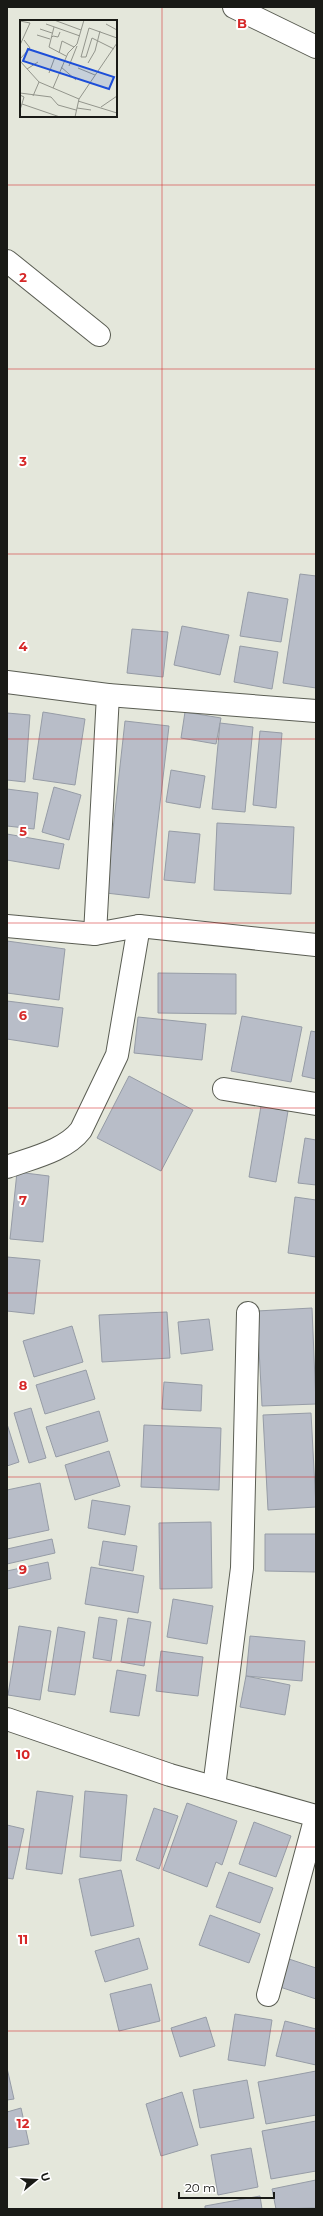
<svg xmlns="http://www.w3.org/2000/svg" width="323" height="2216" viewBox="0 0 323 2216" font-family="Montserrat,sans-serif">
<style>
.building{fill:#b8bdc8;stroke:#969ca6}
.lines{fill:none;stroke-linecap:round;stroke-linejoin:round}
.street-casing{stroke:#5a5d53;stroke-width:24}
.street{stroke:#fff;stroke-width:22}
.grid{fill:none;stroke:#d62828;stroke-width:1;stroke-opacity:0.55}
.inset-road{fill:none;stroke:#93958c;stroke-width:1}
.view{fill:#1d4ed8;fill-opacity:0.15;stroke:#1d4ed8;stroke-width:2}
.inset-edge{fill:none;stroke:#191a16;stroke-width:2}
.grid-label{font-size:13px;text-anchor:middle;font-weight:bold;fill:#d62828;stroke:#fff;stroke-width:4;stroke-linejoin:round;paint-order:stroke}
</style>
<rect width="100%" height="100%" fill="#e4e7db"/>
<!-- building -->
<g class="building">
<path d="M300 574 316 576V688L283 683Z"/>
<path d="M248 592 288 599 281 642 240 636Z"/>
<path d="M182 626 229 635 220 675 174 665Z"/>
<path d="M132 629 168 632 163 677 127 673Z"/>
<path d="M240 646 278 652 272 689 234 682Z"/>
<path d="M43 712 85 719 75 785 33 779Z"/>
<path d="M185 712 221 718 216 744 181 738Z"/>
<path d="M7 713 30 715 25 782 7 780Z"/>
<path d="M125 721 169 726 149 898 106 893Z"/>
<path d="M220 723 253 727 245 812 212 809Z"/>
<path d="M260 731 282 733 276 808 253 805Z"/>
<path d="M171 770 205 776 200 808 166 802Z"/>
<path d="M54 787 81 795 69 840 42 832Z"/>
<path d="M7 789 38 793 34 829 7 826Z"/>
<path d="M217 823 294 827 291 894 214 890Z"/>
<path d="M169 831 200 834 195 883 164 880Z"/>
<path d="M7 834 64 844 59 869 7 860Z"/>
<path d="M7 941 65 949 59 1000 7 993Z"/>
<path d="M158 973 236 974V1014L158 1013Z"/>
<path d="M7 1001 63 1008 58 1047 7 1039Z"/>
<path d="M242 1016 302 1027 291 1082 231 1071Z"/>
<path d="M138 1017 206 1024 202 1060 134 1053Z"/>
<path d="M311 1031 316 1032V1079L302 1076Z"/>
<path d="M129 1076 193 1110 161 1171 97 1138Z"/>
<path d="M261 1106 288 1111 276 1182 249 1177Z"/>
<path d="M305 1138 316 1140V1185L298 1183Z"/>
<path d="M17 1172 49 1176 43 1242 10 1239Z"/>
<path d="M295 1197 316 1200V1257L288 1253Z"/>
<path d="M7 1257 40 1260 34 1314 7 1311Z"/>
<path d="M312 1308 316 1404 262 1406 257 1311Z"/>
<path d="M167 1312 170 1358 102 1362 99 1315Z"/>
<path d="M209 1319 213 1350 181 1354 178 1322Z"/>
<path d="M72 1326 83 1362 34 1377 23 1341Z"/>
<path d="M86 1370 95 1399 45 1414 36 1385Z"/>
<path d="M164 1382 202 1385 201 1411 162 1409Z"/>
<path d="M31 1408 46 1458 29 1463 14 1413Z"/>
<path d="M99 1411 108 1441 56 1457 46 1427Z"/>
<path d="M311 1413 316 1507 268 1510 263 1415Z"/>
<path d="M7 1424 19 1462 7 1466Z"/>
<path d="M144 1425 221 1428 219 1490 141 1487Z"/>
<path d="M109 1451 120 1486 75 1500 65 1465Z"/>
<path d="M40 1483 49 1530 7 1539V1490Z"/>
<path d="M92 1500 130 1506 125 1535 88 1528Z"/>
<path d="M211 1522 212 1588 160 1589 159 1523Z"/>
<path d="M265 1534H316V1572L265 1571Z"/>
<path d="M52 1539 55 1553 7 1564V1549Z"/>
<path d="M103 1541 137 1546 133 1571 99 1565Z"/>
<path d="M48 1562 51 1579 7 1589V1571Z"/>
<path d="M91 1567 144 1576 138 1613 85 1604Z"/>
<path d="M173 1599 213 1606 207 1644 167 1637Z"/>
<path d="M99 1617 117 1620 111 1661 93 1658Z"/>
<path d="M128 1618 151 1622 144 1666 121 1662Z"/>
<path d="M19 1626 51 1631 40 1700 8 1695Z"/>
<path d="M58 1627 85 1632 75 1695 48 1691Z"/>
<path d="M250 1636 305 1641 302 1681 246 1676Z"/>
<path d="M161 1651 203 1657 198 1696 156 1691Z"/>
<path d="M117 1670 146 1675 139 1716 110 1712Z"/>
<path d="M246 1676 290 1685 285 1715 240 1707Z"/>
<path d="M37 1791 73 1796 62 1874 26 1869Z"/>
<path d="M85 1791 127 1795 121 1861 80 1857Z"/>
<path d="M187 1803 237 1821 222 1865 216 1862 207 1887 163 1870Z"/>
<path d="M154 1808 178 1816 159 1869 136 1860Z"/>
<path d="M254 1822 291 1836 276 1877 239 1864Z"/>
<path d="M7 1825 24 1829 13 1879 7 1878Z"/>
<path d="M121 1870 134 1926 91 1936 79 1879Z"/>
<path d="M229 1872 273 1888 260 1923 216 1907Z"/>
<path d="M210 1915 260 1934 249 1963 199 1945Z"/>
<path d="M139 1938 148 1969 105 1982 95 1951Z"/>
<path d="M286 1958 316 1968V1999L277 1986Z"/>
<path d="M151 1984 160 2021 119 2031 110 1994Z"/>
<path d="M235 2014 272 2020 265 2066 228 2060Z"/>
<path d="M206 2017 215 2046 180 2057 171 2028Z"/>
<path d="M285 2021 316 2029V2065L276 2056Z"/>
<path d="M7 2068 14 2099 7 2100Z"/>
<path d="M316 2071V2115L266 2124 258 2082Z"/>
<path d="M247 2080 254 2118 200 2128 193 2090Z"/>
<path d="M182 2092 198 2145 161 2156 146 2104Z"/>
<path d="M21 2108 29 2144 7 2148V2112Z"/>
<path d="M316 2121V2171L271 2179 262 2131Z"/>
<path d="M251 2148 258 2187 218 2195 211 2155Z"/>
<path d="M316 2180V2208L276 2209 272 2189Z"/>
<path d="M260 2196 262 2209H205V2206Z"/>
</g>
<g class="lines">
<defs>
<g id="street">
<path d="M234 7 316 47"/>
<path d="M7 261 99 335"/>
<path d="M7 682 108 695 316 711"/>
<path d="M7 926 95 934 139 926 316 945"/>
<path d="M95 934 108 695"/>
<path d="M224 1089 316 1104"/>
<path d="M7 1167C31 1158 65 1151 81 1130L117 1055 139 926"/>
<path d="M7 1719 170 1775 316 1816"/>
<path d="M214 1787 242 1568 248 1313"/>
<path d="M268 1995 316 1816"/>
</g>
</defs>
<!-- street casing -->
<use href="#street" class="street-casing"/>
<!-- street -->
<use href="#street" class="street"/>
</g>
<!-- grid -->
<path class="grid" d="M162 7V2209M7 185H316M7 369H316M7 554H316M7 739H316M7 923H316M7 1108H316M7 1293H316M7 1477H316M7 1662H316M7 1847H316M7 2031H316"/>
<!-- overview -->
<g transform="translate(20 20)">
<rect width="97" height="97" fill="#e4e7db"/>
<path class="inset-road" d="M34 0 61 10M0 1 10 3 0 25M26 4 60 16M86 4 97 10M34 7 29 27 46 36M20 9 32 13M17 15 30 19M31 18 33 16 38 17 40 12M72 18 66 37H61L69 8 97 18M72 18 94 29M39 33 42 21 54 27M0 39 10 28 4 20M0 41 19 62 59 79 55 97M68 43 75 31 80 11M49 46 57 26M41 47 56 60M58 48 75 55M7 49 18 42M29 53 35 37M33 68 48 33 57 24 64 0M0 73 31 77 38 85 56 90M0 75 4 77 0 90M13 76 19 62M59 79 97 23M58 81 97 93M2 84 40 97M81 87 97 76M57 88 71 90"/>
<path class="view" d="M8 29 94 57 89 69 3 41Z"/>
<rect width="97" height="97" class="inset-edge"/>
</g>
<g class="grid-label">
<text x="242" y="28">B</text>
<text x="23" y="282">2</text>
<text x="23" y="466">3</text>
<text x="23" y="651">4</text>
<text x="23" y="836">5</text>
<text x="23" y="1020">6</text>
<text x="23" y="1205">7</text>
<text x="23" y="1390">8</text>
<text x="23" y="1574">9</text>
<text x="23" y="1759">10</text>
<text x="23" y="1944">11</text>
<text x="23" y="2128">12</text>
</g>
<!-- border -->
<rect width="323" height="2216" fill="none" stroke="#191a16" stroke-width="16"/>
<!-- north arrow -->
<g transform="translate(36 2180) rotate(72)" stroke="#ffffff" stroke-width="3" paint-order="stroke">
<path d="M0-3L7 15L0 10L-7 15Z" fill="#191a16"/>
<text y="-6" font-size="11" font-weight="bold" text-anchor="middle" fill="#191a16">U</text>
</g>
<!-- scale -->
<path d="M179 2192v6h95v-6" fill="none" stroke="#191a16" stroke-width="2"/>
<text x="185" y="2192" font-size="12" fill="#191a16" stroke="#ffffff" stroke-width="3" paint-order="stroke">20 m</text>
</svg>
